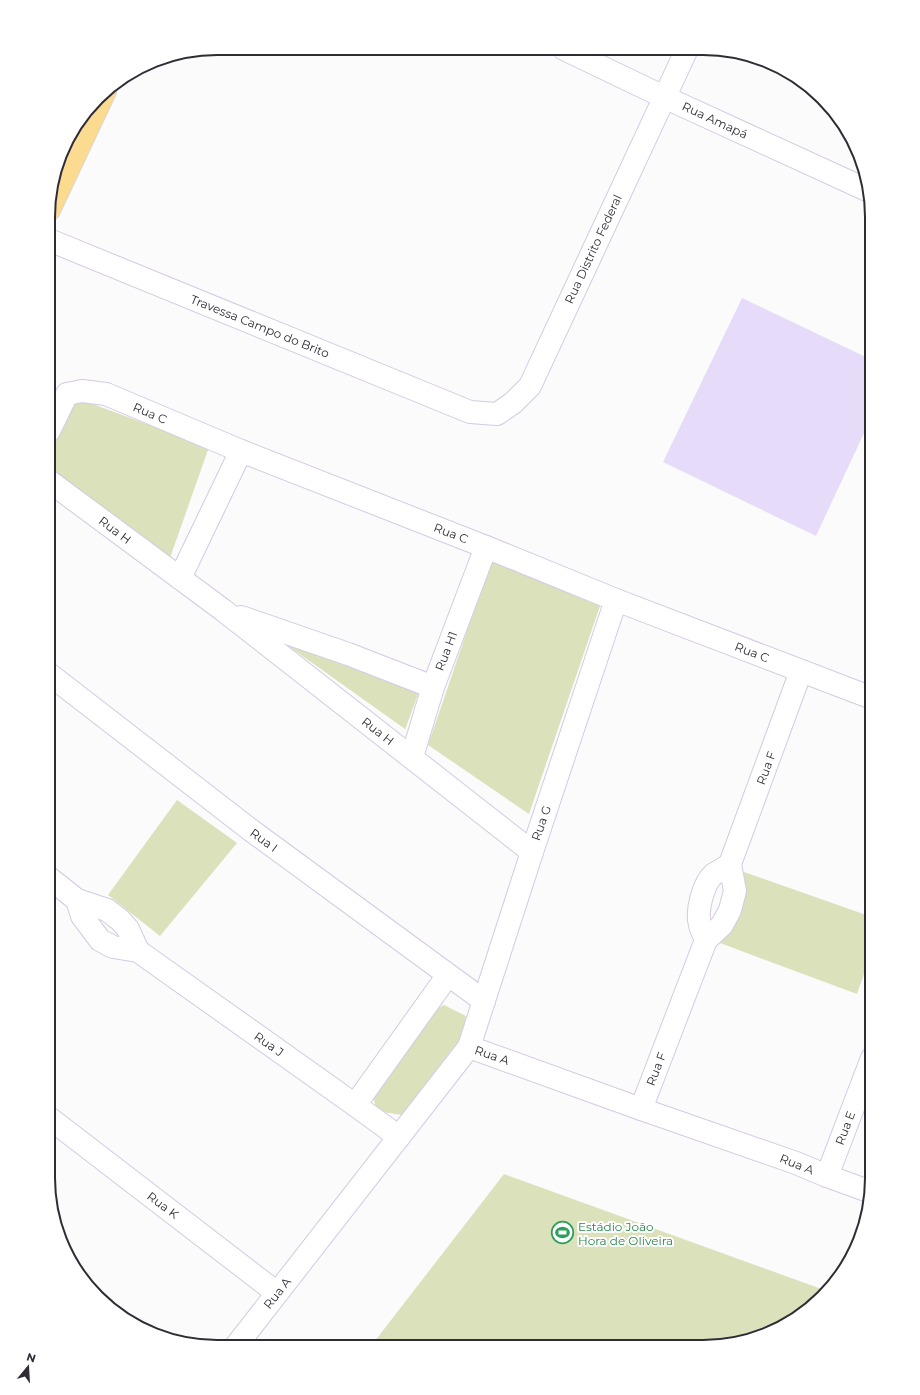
<svg xmlns="http://www.w3.org/2000/svg" width="920" height="1395" viewBox="0 0 920 1395" font-family="Montserrat,sans-serif">
<style>
.green{fill:#dbe2bb}
.building{fill:#e7dbfa}
.lines{fill:none;stroke-linecap:round;stroke-linejoin:round}
.minor-casing{stroke:#d4c9e4;stroke-width:24}
.major-casing{stroke:#d6d5d7;stroke-width:24}
.minor{stroke:#fff;stroke-width:22}
.major{stroke:#fbdb8f;stroke-width:22}
.labels{text-anchor:middle;dominant-baseline:central;stroke-width:4;stroke-linejoin:round;paint-order:stroke}
.street-label{font-size:12px;fill:#302c36;stroke:#fff}
.leisure-label{font-size:12px;fill:#27864d;stroke:#fff;text-anchor:start}
.rim{fill:none;stroke:#302c36;stroke-width:2}
</style>
<rect width="100%" height="100%" fill="#fbfbfb"/>
<!-- green -->
<g class="green">
<path d="M71 396 209 447 170 558 49 471V444Z"/>
<path d="M491 561 600 606 529 814 428 745Z"/>
<path d="M273 635 421 686 405 730V729Z"/>
<path d="M177 800 237 843 160 936 108 895Z"/>
<path d="M744 872 872 917V951L857 994 720 943Z"/>
<path d="M444 1005 466 1016 462 1036 402 1115 377 1111 373 1097 425 1015Z"/>
<path d="M504 1174 827 1291 814 1305 768 1334 703 1347 371 1346Z"/>
</g>
<!-- building -->
<path class="building" d="M742 298 872 360V416L816 536 663 462Z"/>
<g class="lines">
<defs>
<g id="minor">
<path d="M564 49 664 97 867 190"/>
<path d="M49 240 470 412 497 414 513 403 530 386 687 49"/>
<path d="M49 431 67 394 82 391 106 394 241 451 486 547 616 600 872 698"/>
<path d="M49 481 223 610 532 852"/>
<path d="M180 578 241 451"/>
<path d="M241 617 348 654 433 687"/>
<path d="M49 674 252 831 484 1001"/>
<path d="M412 757 433 687 486 547"/>
<path d="M48 877 77 900 107 910 120 920 128 929 138 951"/>
<path d="M77 900 82 916 100 940 113 947 138 951 355 1105 399 1137"/>
<path d="M706 940C704 935 701 930 700 925 696 912 703 883 714 874 719 871 725 868 730 864"/>
<path d="M469 1047 641 1109 796 1163 827 1176 871 1192"/>
<path d="M355 1105 448 975"/>
<path d="M641 1109 706 940 722 925 730 910 735 891 730 864 801 671"/>
<path d="M48 1117 277 1293"/>
<path d="M827 1176 872 1058"/>
<path d="M236 1346 469 1047 532 852 616 600"/>
</g>
<path id="major" d="M49 210 105 91"/>
</defs>
<!-- minor casing -->
<use href="#minor" class="minor-casing"/>
<!-- major casing -->
<use href="#major" class="major-casing"/>
<!-- minor -->
<use href="#minor" class="minor"/>
<!-- major -->
<use href="#major" class="major"/>
</g>
<!-- icons -->
<defs>
<symbol id="stadium-ring" viewBox="-11 -11 22 22"><circle r="9.5" fill="#fff" stroke="#2e9e5b" stroke-width="1.5"/><path d="M0-5a6.5 5 0 1 0 0 10a6.5 5 0 1 0 0-10ZM-3.5-1.8h7v3.6h-7Z" fill="#2e9e5b"/></symbol>
</defs>
<g fill-rule="evenodd">
<use href="#stadium-ring" x="550" y="1220" width="25" height="25"/>
</g>
<g class="labels">
<!-- street labels -->
<g class="street-label">
<text transform="translate(715 120) rotate(25)">Rua Amapá</text>
<text transform="translate(593 249) rotate(-65)">Rua Distrito Federal</text>
<text transform="translate(260 326) rotate(22)">Travessa Campo do Brito</text>
<text transform="translate(150 413) rotate(23)">Rua C</text>
<text transform="translate(115 530) rotate(37)">Rua H</text>
<text transform="translate(451 533) rotate(21)">Rua C</text>
<text transform="translate(446 651) rotate(-69)">Rua H1</text>
<text transform="translate(752 652) rotate(21)">Rua C</text>
<text transform="translate(378 731) rotate(38)">Rua H</text>
<text transform="translate(766 768) rotate(-70)">Rua F</text>
<text transform="translate(541 823) rotate(-71)">Rua G</text>
<text transform="translate(264 840) rotate(36)">Rua I</text>
<text transform="translate(269 1044) rotate(35)">Rua J</text>
<text transform="translate(492 1055) rotate(19)">Rua A</text>
<text transform="translate(656 1069) rotate(-69)">Rua F</text>
<text transform="translate(845 1128) rotate(-69)">Rua E</text>
<text transform="translate(797 1164) rotate(22)">Rua A</text>
<text transform="translate(163 1205) rotate(37)">Rua K</text>
<text transform="translate(277 1293) rotate(-52)">Rua A</text>
</g>
<!-- leisure labels -->
<g class="leisure-label">
<text x="578" y="1226">Estádio João<tspan x="578" dy="14">Hora de Oliveira</tspan></text>
</g>
</g>
<!-- crop -->
<path d="M0 0H920V1395H0ZM217 55H703A162 162 0 0 1 865 217V1178A162 162 0 0 1 703 1340H217A162 162 0 0 1 55 1178V217A162 162 0 0 1 217 55Z" fill="#fff" fill-rule="evenodd"/>
<path class="rim" d="M217 55H703A162 162 0 0 1 865 217V1178A162 162 0 0 1 703 1340H217A162 162 0 0 1 55 1178V217A162 162 0 0 1 217 55Z"/>
<!-- north arrow -->
<g transform="translate(28 1367) rotate(18)" stroke="#ffffff" stroke-width="3" paint-order="stroke">
<path d="M0-3L7 15L0 10L-7 15Z" fill="#302c36"/>
<text y="-6" font-size="11" font-weight="bold" text-anchor="middle" fill="#302c36">N</text>
</g>
</svg>
